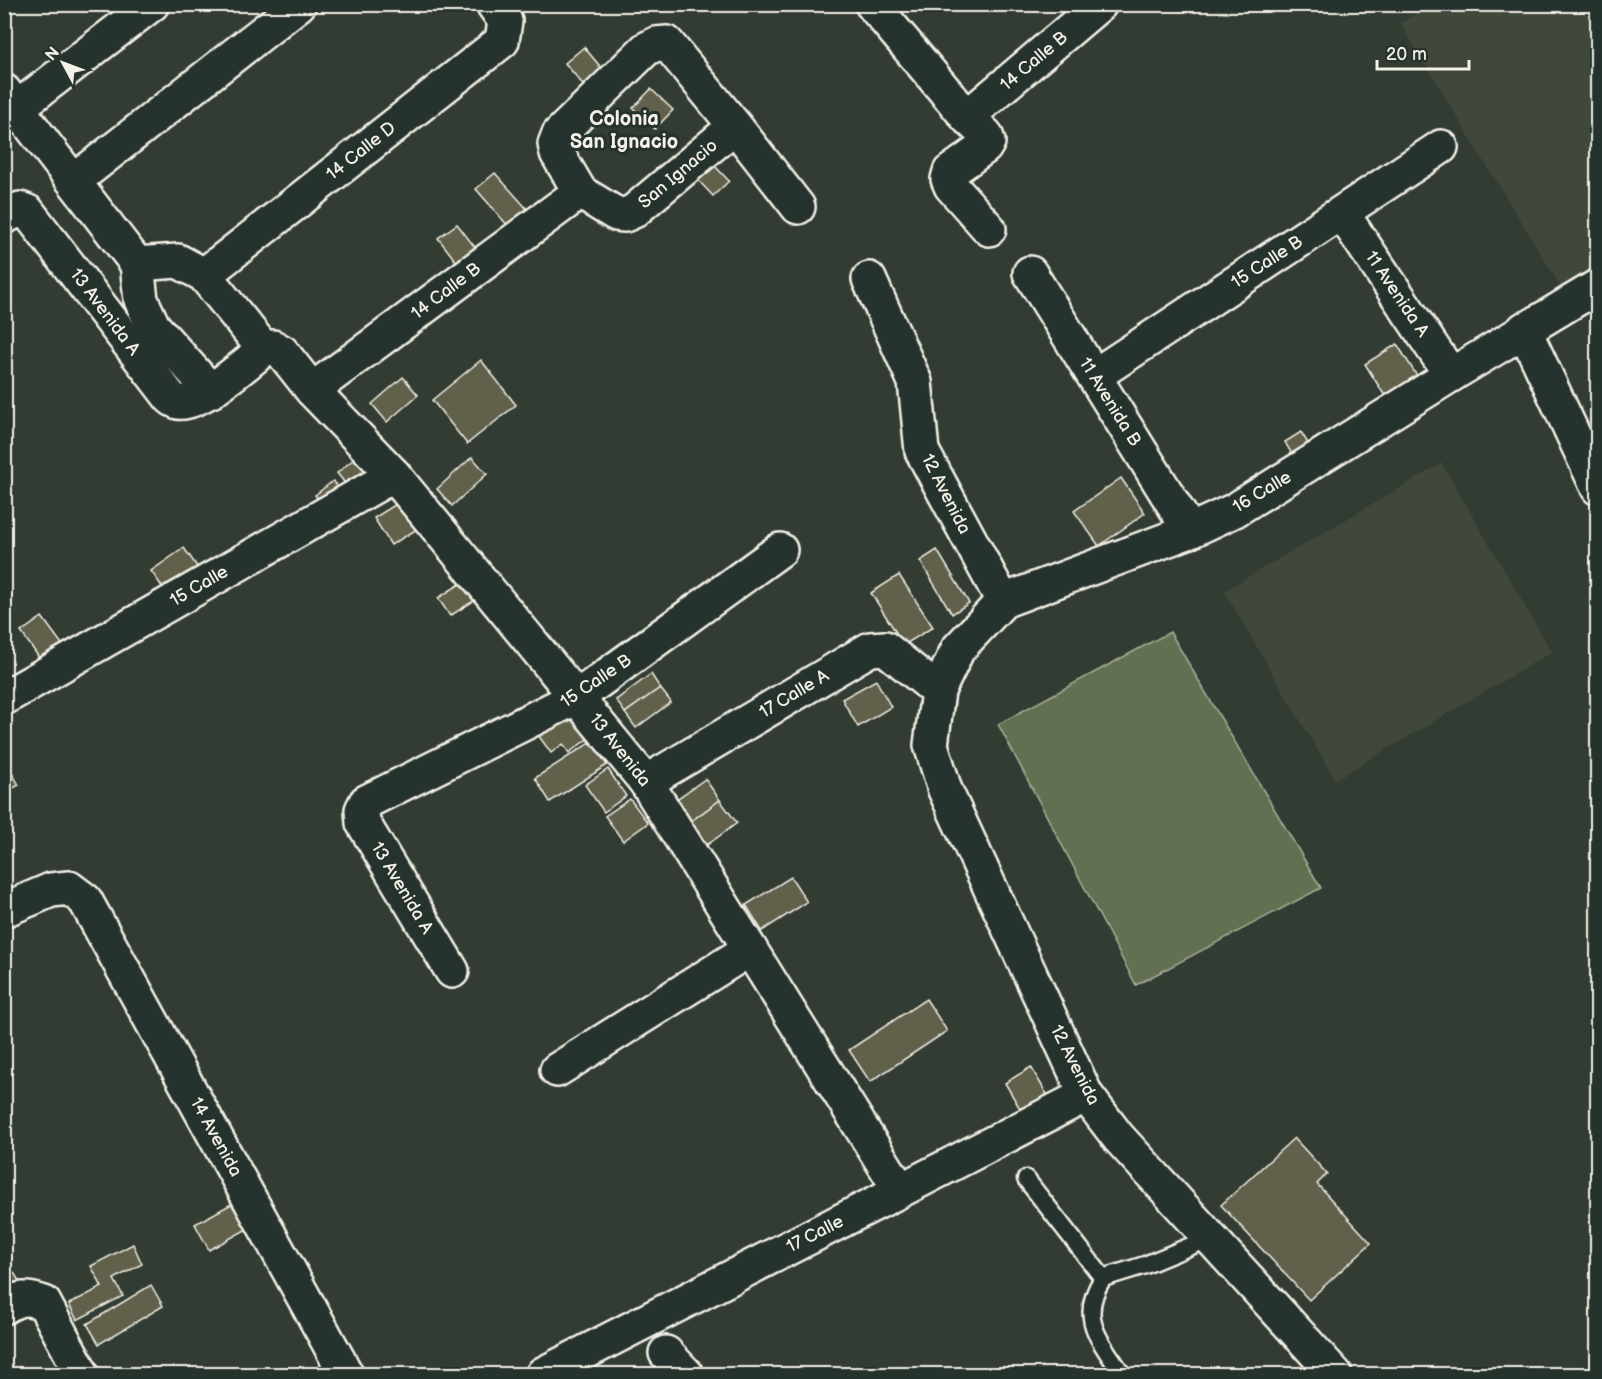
<svg xmlns="http://www.w3.org/2000/svg" width="1602" height="1379" viewBox="0 0 1602 1379" font-family="'Balsamiq Sans',sans-serif">
<style>
.built{fill:#40473a}
.green{fill:#627051;stroke:#abb09c;stroke-width:1.5}
.building{fill:#61614c;stroke:#f4f1e8;stroke-width:1.5}
.lines{fill:none;stroke-linecap:round;stroke-linejoin:round}
.lane-casing{stroke:#f4f1e8;stroke-width:21}
.street-casing{stroke:#f4f1e8;stroke-width:38}
.secondary-casing{stroke:#f4f1e8;stroke-width:38}
.lane{stroke:#26332d;stroke-width:16}
.street{stroke:#26332d;stroke-width:33}
.secondary{stroke:#26332d;stroke-width:33}
.labels{text-anchor:middle;dominant-baseline:central;stroke-width:6;stroke-linejoin:round;paint-order:stroke}
.street-label{font-size:18px;fill:#f4f1e8;stroke:#26332d}
.neighbourhood-label{font-size:20px;font-weight:bold;fill:#f4f1e8;stroke:#26332d}
</style>
<rect width="100%" height="100%" fill="#323c33"/>
<filter id="ink" filterUnits="userSpaceOnUse"><feTurbulence type="fractalNoise" baseFrequency=".0167" numOctaves="2"/><feDisplacementMap in="SourceGraphic" scale="12" xChannelSelector="R" yChannelSelector="G"/><feConvolveMatrix kernelMatrix="1 2 1 2 8 2 1 2 1" color-interpolation-filters="sRGB"/></filter>
<g filter="url(#ink)">
<!-- built -->
<g class="built">
<path d="M1430 5H1585L1598 29 1597 267 1562 289 1400 23Z"/>
<path d="M1442 463 1552 652 1335 780 1224 591Z"/>
</g>
<!-- green -->
<path class="green" d="M1170 632 1321 888 1136 985 998 724Z"/>
<!-- building -->
<g class="building">
<path d="M584 47 609 77 590 93 565 63Z"/>
<path d="M651 89 673 110 655 129 633 108Z"/>
<path d="M714 165 729 181 713 196 698 180Z"/>
<path d="M495 173 528 210 509 227 476 189Z"/>
<path d="M457 224 481 255 462 269 438 238Z"/>
<path d="M1397 344 1425 389 1393 409 1365 364Z"/>
<path d="M481 360 516 405 467 444 432 400Z"/>
<path d="M403 377 418 395 387 422 372 404Z"/>
<path d="M1301 432 1315 455 1298 465 1285 442Z"/>
<path d="M361 453 374 469 355 496 337 473Z"/>
<path d="M472 457 487 474 452 506 437 489Z"/>
<path d="M1121 478 1145 513 1099 546 1074 511Z"/>
<path d="M333 481 346 497 328 511 315 495Z"/>
<path d="M406 498 424 525 391 545 374 518Z"/>
<path d="M184 548 203 575 170 598 151 571Z"/>
<path d="M937 550 969 603 952 614 920 561Z"/>
<path d="M899 575 933 627 904 645 871 593Z"/>
<path d="M471 577 483 595 450 616 438 598Z"/>
<path d="M42 617 67 651 45 666 21 632Z"/>
<path d="M651 674 660 688 625 713 616 700Z"/>
<path d="M876 680 891 707 858 727 842 699Z"/>
<path d="M660 688 671 702 636 728 625 713Z"/>
<path d="M571 710 591 736 569 753 563 744 551 753 538 735Z"/>
<path d="M591 742 607 765 550 802 535 778Z"/>
<path d="M4 759 19 785 4 793Z"/>
<path d="M608 769 626 796 604 812 585 785Z"/>
<path d="M705 779 720 800 690 822 674 801Z"/>
<path d="M630 799 648 823 623 841 605 816Z"/>
<path d="M720 800 737 823 707 845 690 822Z"/>
<path d="M791 877 807 902 762 931 746 905Z"/>
<path d="M926 999 947 1031 870 1082 849 1050Z"/>
<path d="M1031 1067 1052 1103 1026 1119 1005 1083Z"/>
<path d="M1294 1138 1327 1174 1317 1184 1371 1243 1309 1300 1221 1205Z"/>
<path d="M235 1202 249 1228 209 1250 195 1224Z"/>
<path d="M133 1244 142 1264 114 1279 123 1296 77 1320 69 1304 102 1287 91 1266Z"/>
<path d="M4 1256 22 1286 4 1296Z"/>
<path d="M151 1285 163 1306 99 1344 87 1324Z"/>
</g>
<g class="lines">
<defs>
<g id="lane">
<path d="M1026 1179 1103 1278"/>
<path d="M1122 1374C1100 1340 1077 1318 1103 1278L1145 1265 1210 1238"/>
</g>
<g id="street">
<path d="M872 4 967 117 986 135 988 142 985 147 950 172 948 179 951 186 989 229"/>
<path d="M4 91 137 264 141 300 153 326 211 391"/>
<path d="M17 108 152 4"/>
<path d="M967 117 1100 4"/>
<path d="M735 126 634 211 625 215 616 214 580 192 557 153 555 144 559 134 646 49 656 44 667 43 735 126 798 207"/>
<path d="M74 181 299 4"/>
<path d="M1342 213 1451 375"/>
<path d="M4 217 20 209 28 212 170 397C172 399 175 401 178 402 198 407 248 362 264 349L273 347 282 352 312 390 394 475 646 782 900 1190"/>
<path d="M137 264 178 261 204 275 264 349"/>
<path d="M1030 273 1190 531"/>
<path d="M204 275 502 41 505 21 493 4"/>
<path d="M869 279 915 382 922 451 1003 601"/>
<path d="M1524 329 1598 488"/>
<path d="M1094 376 1441 147"/>
<path d="M312 390 580 192"/>
<path d="M4 698 394 475"/>
<path d="M646 782 870 649 885 648 938 691"/>
<path d="M4 910 51 890 69 888 85 900 346 1374"/>
<path d="M452 971 363 823 362 810 366 802 577 697 780 550"/>
<path d="M557 1070 750 949"/>
<path d="M4 1307C20 1297 27 1297 44 1303L82 1374"/>
<path d="M666 1353 686 1374"/>
<path d="M543 1374 1086 1095"/>
</g>
<path id="secondary" d="M1335 1374 1118 1137 1086 1095 945 790 931 745 938 691 958 649 1003 601 1190 531 1235 510 1451 375 1598 286"/>
</defs>
<!-- lane casing -->
<use href="#lane" class="lane-casing"/>
<!-- street casing -->
<use href="#street" class="street-casing"/>
<!-- secondary casing -->
<use href="#secondary" class="secondary-casing"/>
<!-- lane -->
<use href="#lane" class="lane"/>
<!-- street -->
<use href="#street" class="street"/>
<!-- secondary -->
<use href="#secondary" class="secondary"/>
</g>
</g>
<g class="labels">
<!-- street labels -->
<g class="street-label">
<text transform="translate(1034 61) rotate(-40)">14 Calle B</text>
<text transform="translate(361 151) rotate(-38)">14 Calle D</text>
<text transform="translate(678 174) rotate(-40)">San Ignacio</text>
<text transform="translate(1267 262) rotate(-33)">15 Calle B</text>
<text transform="translate(446 291) rotate(-37)">14 Calle B</text>
<text transform="translate(1397 294) rotate(56)">11 Avenida A</text>
<text transform="translate(105 312) rotate(53)">13 Avenida A</text>
<text transform="translate(1110 402) rotate(58)">11 Avenida B</text>
<text transform="translate(1262 492) rotate(-31)">16 Calle</text>
<text transform="translate(946 494) rotate(63)">12 Avenida</text>
<text transform="translate(199 586) rotate(-30)">15 Calle</text>
<text transform="translate(596 681) rotate(-34)">15 Calle B</text>
<text transform="translate(794 694) rotate(-31)">17 Calle A</text>
<text transform="translate(620 750) rotate(52)">13 Avenida</text>
<text transform="translate(402 888) rotate(59)">13 Avenida A</text>
<text transform="translate(1075 1065) rotate(63)">12 Avenida</text>
<text transform="translate(216 1137) rotate(61)">14 Avenida</text>
<text transform="translate(815 1234) rotate(-27)">17 Calle</text>
</g>
<!-- neighbourhood labels -->
<g class="neighbourhood-label">
<text x="624" y="119">Colonia<tspan x="624" dy="23">San Ignacio</tspan></text>
</g>
</g>
<!-- margin -->
<rect width="1602" height="1379" fill="none" stroke="#26332d" stroke-width="24"/>
<rect x="12" y="12" width="1578" height="1355" fill="none" stroke="#f4f1e8" stroke-width="2" filter="url(#ink)"/>
<!-- north arrow -->
<g transform="translate(63 63) rotate(311)" stroke="#26332d" stroke-width="4.5" paint-order="stroke">
<path d="M0-4.5L10 22L0 15L-10 22Z" fill="#f4f1e8"/>
<text y="-9" font-size="16" font-weight="bold" text-anchor="middle" fill="#f4f1e8">N</text>
</g>
<!-- scale -->
<path d="M1377 60v9h92v-9" fill="none" stroke="#f4f1e8" stroke-width="3"/>
<text x="1386" y="60" font-size="18" fill="#f4f1e8" stroke="#26332d" stroke-width="4.5" paint-order="stroke">20 m</text>
</svg>
